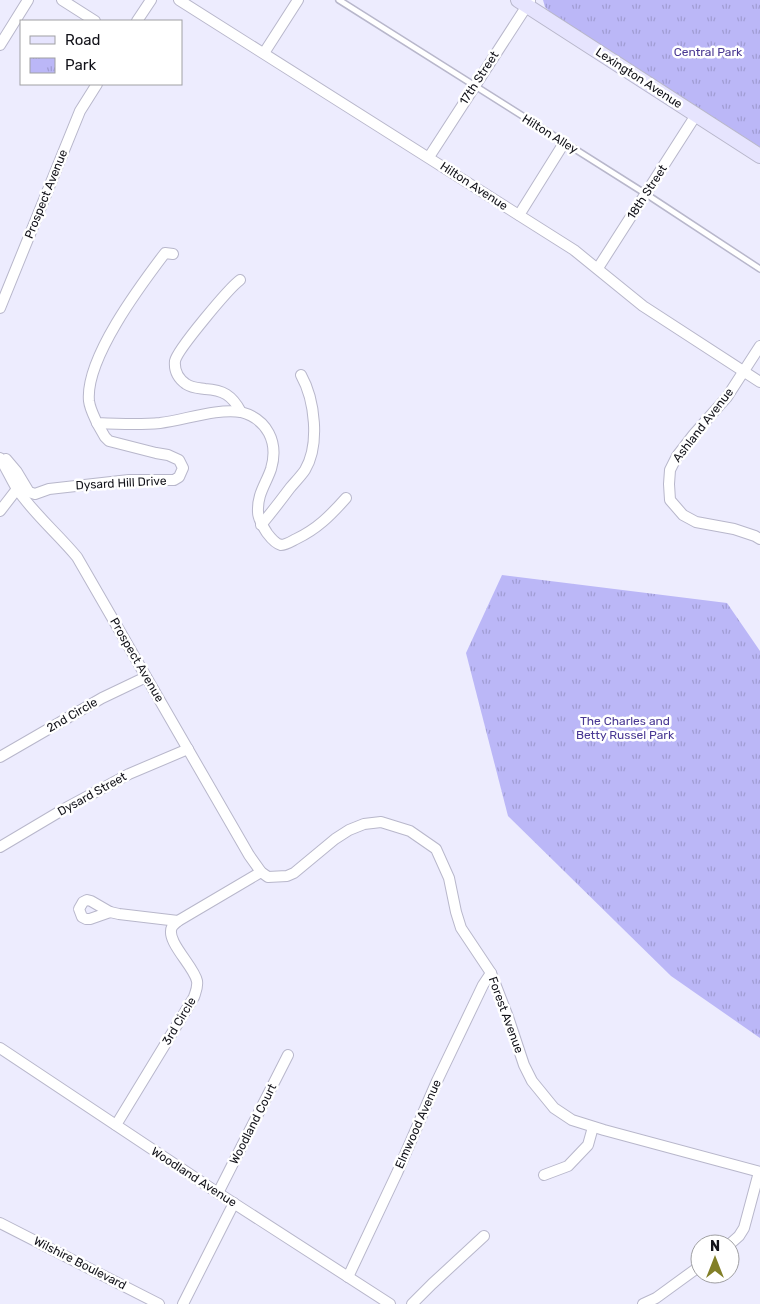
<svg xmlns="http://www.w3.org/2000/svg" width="760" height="1304" viewBox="0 0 760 1304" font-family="Rubik,sans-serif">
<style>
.park{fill:url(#park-tufts)}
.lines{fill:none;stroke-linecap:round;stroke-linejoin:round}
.lane-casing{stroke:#b8b7cb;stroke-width:8}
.street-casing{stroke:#b8b7cb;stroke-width:12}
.secondary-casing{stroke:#b8b7cb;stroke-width:16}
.lane{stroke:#fff;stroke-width:5}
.street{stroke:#fff;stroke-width:10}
.secondary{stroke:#e6e4fe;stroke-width:14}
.labels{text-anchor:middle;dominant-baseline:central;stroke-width:5;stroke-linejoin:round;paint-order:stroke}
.park-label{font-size:12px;fill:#493893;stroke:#fff}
.street-label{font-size:12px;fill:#121219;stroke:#fff}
</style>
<defs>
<pattern id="park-tufts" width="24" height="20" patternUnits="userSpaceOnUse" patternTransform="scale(1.25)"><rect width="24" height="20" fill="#bbb7f7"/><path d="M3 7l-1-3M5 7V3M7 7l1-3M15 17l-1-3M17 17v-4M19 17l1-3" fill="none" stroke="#a09cd3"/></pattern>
</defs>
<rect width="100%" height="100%" fill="#edecfe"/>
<!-- park -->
<g class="park">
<path d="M543 0H760V147L550 12 545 7Z"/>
<path d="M502 575 727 603 760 651V1038L671 976 508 816 466 653Z"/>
</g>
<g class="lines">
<defs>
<path id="lane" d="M339 0 646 194 760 269"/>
<g id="street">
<path d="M62 0 95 21"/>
<path d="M179 0 574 250 643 306 760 382"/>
<path d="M137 21 151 0"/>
<path d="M0 45 28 0"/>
<path d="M264 53 298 0"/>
<path d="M429 157 530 1"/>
<path d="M519 215 564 143"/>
<path d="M173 254 165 253C140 286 85 359 89 401 90 409 94 416 97 423 118 424 139 425 160 423 185 420 217 408 241 412"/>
<path d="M598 268 696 115"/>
<path d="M240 280C229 288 177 350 175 361 174 371 179 379 186 384 192 388 198 388 205 389 223 390 232 395 241 412 267 419 279 442 271 469 266 484 257 494 258 512 258 520 263 526 267 533 270 537 276 544 281 545 286 545 292 541 296 539 317 529 330 516 346 498"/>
<path d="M0 308 80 111 97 84"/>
<path d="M760 346 727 397 694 434 677 456 670 470 669 484 670 500 683 515 696 522 734 529 755 536 760 539"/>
<path d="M0 458C6 468 11 479 17 489 34 514 58 534 77 557L249 855 261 872 268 877 287 876 294 873 335 839 349 830 364 824 381 822 410 831 436 849 449 878 456 912 461 928 491 973 508 1017 524 1065 532 1081 554 1108 572 1120 604 1130 760 1172"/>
<path d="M6 459 17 472 29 492 35 494 49 489 129 480H174L179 477 183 468 179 460 168 455 156 453 109 441 105 437 97 423"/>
<path d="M0 511 17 489"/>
<path d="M261 525C271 513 281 500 290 488 295 482 301 476 305 470 320 445 315 400 301 375"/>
<path d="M0 757 102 698 146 677"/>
<path d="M0 847 64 809 129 774 188 749"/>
<path d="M87 900 91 901 110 912 90 919H86L82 917 79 909 83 902Z"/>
<path d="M110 912 119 914 178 921"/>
<path d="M0 1048 218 1193 390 1304"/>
<path d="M116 1125 194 997C196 991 198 987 197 981 194 966 165 941 172 927 174 924 176 923 178 921L261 872"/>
<path d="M544 1175 568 1166 588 1145 593 1127"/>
<path d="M218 1193 288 1055"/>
<path d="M0 1223 159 1304"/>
<path d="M730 1244 739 1236 744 1228 759 1172"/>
<path d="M348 1277 397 1173 437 1081 483 985 491 973"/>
<path d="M183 1304 234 1203"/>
<path d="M412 1304 432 1284 484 1236"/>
<path d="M643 1304 656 1298 700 1266"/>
</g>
<path id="secondary" d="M518 0 760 156"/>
</defs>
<!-- lane casing -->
<use href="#lane" class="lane-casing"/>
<!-- street casing -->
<use href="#street" class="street-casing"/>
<!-- secondary casing -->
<use href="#secondary" class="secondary-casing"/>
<!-- lane -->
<use href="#lane" class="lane"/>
<!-- street -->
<use href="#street" class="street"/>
<!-- secondary -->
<use href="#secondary" class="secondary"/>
</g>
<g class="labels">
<!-- park labels -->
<g class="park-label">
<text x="708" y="52">Central Park</text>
<text x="625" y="721">The Charles and<tspan x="625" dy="14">Betty Russel Park</tspan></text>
</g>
<!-- street labels -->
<g class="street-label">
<text transform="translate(479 78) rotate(-57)">17th Street</text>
<text transform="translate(639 78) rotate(33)">Lexington Avenue</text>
<text transform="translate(550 134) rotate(32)">Hilton Alley</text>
<text transform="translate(474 186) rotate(33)">Hilton Avenue</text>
<text transform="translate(647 192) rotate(-57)">18th Street</text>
<text transform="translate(46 194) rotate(-68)">Prospect Avenue</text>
<text transform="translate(703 425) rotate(-52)">Ashland Avenue</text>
<text transform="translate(121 483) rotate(-3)">Dysard Hill Drive</text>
<text transform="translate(137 660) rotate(60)">Prospect Avenue</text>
<text transform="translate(72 715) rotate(-30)">2nd Circle</text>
<text transform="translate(92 794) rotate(-29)">Dysard Street</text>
<text transform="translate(506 1015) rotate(70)">Forest Avenue</text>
<text transform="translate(179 1021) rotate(-59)">3rd Circle</text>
<text transform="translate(253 1124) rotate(-63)">Woodland Court</text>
<text transform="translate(418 1124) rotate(-66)">Elmwood Avenue</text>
<text transform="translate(194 1177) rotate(33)">Woodland Avenue</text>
<text transform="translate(80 1263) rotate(27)">Wilshire Boulevard</text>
</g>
</g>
<!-- legend -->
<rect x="20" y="20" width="162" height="65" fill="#ffffff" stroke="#a0a0a3"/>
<rect x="30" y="36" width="25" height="8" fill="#e6e4fe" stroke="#a0a0a3"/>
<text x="65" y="45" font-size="15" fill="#121219">Road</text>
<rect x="30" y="58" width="25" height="15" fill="url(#park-tufts)" stroke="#a0a0a3"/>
<text x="65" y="70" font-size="15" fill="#121219">Park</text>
<!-- north arrow -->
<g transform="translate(715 1259)"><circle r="24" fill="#ffffff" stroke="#a0a0a3"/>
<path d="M0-4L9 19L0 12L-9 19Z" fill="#827f27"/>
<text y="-8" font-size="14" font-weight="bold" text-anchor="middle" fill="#121219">N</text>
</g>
</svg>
